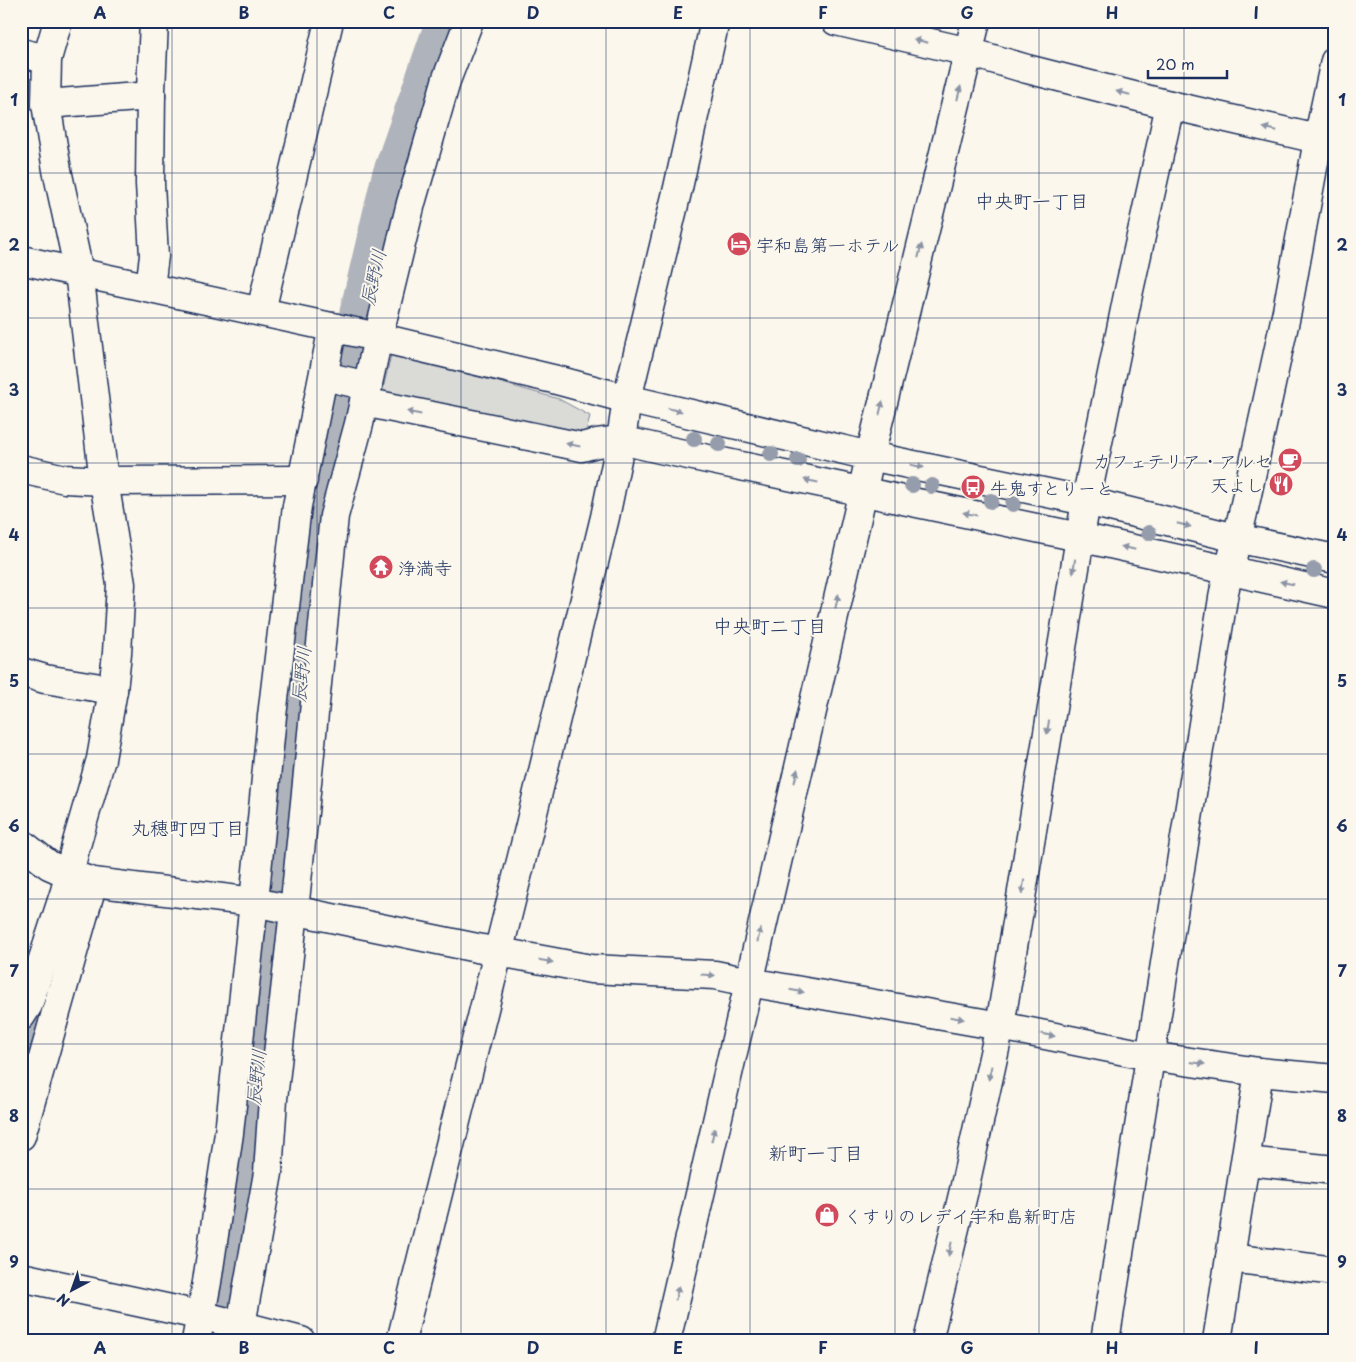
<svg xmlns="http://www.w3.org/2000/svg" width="1356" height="1362" viewBox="0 0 1356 1362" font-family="'Playpen Sans','Klee One',sans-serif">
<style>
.green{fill:#dadad7;stroke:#7a849a}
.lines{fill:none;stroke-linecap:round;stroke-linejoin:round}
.river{stroke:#afb3bb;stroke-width:48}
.minor-casing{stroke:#1b2f5e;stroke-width:31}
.minor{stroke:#fbf7ec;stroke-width:28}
.tree{fill:#959cab}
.oneway{fill:#8b93a5}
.grid{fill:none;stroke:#1b2f5e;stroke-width:1;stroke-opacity:0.55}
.labels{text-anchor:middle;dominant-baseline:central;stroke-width:4;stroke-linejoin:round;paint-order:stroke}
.poi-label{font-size:18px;fill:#1b2f5e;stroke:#fbf7ec;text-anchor:start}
.neighbourhood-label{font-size:19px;fill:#1b2f5e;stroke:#fbf7ec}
.water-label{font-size:19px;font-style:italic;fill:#47577a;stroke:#fbf7ec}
.neatline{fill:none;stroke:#1b2f5e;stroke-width:2}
.grid-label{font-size:16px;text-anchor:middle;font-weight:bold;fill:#1b2f5e}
</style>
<rect width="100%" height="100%" fill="#fbf7ec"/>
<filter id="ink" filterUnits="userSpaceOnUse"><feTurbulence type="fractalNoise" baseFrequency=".02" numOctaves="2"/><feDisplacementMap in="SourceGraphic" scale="10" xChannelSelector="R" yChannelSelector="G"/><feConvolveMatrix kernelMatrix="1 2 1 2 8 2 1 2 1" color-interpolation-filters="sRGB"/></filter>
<g filter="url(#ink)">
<!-- green -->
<path class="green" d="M391 355 445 367 559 399 590 416 586 433 382 393Z"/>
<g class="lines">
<!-- river -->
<g class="river">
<path d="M21 1081 28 1055 22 1037"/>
<path d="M215 1341 227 1279 241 1197 279 870 320 498 395 179 450 21"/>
</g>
<defs>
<g id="minor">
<path d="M836 21 969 52 1027 69 1170 105 1335 143"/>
<path d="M21 53 47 59"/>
<path d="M46 104 151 96"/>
<path d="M21 260 368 335 553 379 627 399 870 456 1086 501 1236 538 1335 559"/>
<path d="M150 287 154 256 150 184 151 91 154 21"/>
<path d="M261 311 329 21"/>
<path d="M324 376 368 386"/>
<path d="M364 402 582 447 597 443 621 440 660 449 1079 537 1335 594"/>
<path d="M21 469 65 479 104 481 303 480"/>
<path d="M21 672 45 679 113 690"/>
<path d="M21 843 49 865 69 874 93 882 254 902 477 948 591 969 715 975 749 982 1000 1026 1150 1056 1259 1072 1335 1079"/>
<path d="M21 1016 28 1005 65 891 75 849 101 759 113 690 117 653 121 584 104 481 79 272 57 170 46 104 47 59 58 21"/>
<path d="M21 1136 93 882"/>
<path d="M1246 1161 1335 1170"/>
<path d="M1230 1258 1335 1271"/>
<path d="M21 1277 208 1317 301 1341"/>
<path d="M241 1325 268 1173 273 1099 294 911 334 516 359 424 378 338 411 203 447 78 469 21"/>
<path d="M196 1341 207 1282 229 1133 254 902 272 716 297 506 333 327"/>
<path d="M401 1341 528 833 605 517 621 440 627 399 678 188 715 21"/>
<path d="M666 1341 858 513 870 456 976 21"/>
<path d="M928 1341 964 1190 1000 1026 1086 501 1128 295 1170 105"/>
<path d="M1105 1341 1224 592 1243 513 1287 311 1318 140 1335 61"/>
<path d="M1217 1341 1259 1072"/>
</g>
</defs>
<!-- minor casing -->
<use href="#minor" class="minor-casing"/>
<!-- minor -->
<use href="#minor" class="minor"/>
</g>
<!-- trees -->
<g class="tree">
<circle cx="694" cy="439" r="8"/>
<circle cx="719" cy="444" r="8"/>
<circle cx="771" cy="454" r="8"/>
<circle cx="798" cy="460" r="8"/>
<circle cx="912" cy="485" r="8"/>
<circle cx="932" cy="486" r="8"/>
<circle cx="991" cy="501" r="8"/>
<circle cx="1013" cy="504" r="8"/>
<circle cx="1149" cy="533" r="8"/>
<circle cx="1314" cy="570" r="8"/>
</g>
<!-- one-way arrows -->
<defs><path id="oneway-solid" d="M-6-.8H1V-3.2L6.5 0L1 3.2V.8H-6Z" transform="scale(1.25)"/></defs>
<g class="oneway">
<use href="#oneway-solid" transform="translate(921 41) rotate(-167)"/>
<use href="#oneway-solid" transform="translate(959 93) rotate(-76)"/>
<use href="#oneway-solid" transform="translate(1123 93) rotate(-166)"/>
<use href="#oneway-solid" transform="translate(1270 129) rotate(-167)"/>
<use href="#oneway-solid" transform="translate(920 251) rotate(-76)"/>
<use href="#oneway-solid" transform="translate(881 408) rotate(-76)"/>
<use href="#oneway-solid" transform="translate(675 410) rotate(13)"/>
<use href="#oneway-solid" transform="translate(414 413) rotate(-168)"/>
<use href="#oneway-solid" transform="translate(573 445) rotate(-168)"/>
<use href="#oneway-solid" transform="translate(917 466) rotate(12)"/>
<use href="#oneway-solid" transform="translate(811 481) rotate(-168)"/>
<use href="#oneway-solid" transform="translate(970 514) rotate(-168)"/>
<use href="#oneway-solid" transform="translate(1184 525) rotate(14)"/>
<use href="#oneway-solid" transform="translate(1128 548) rotate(-167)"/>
<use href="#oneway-solid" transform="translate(1074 566) rotate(99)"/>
<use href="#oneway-solid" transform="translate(1287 583) rotate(-168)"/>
<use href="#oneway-solid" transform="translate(837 601) rotate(-77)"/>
<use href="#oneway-solid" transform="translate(1048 727) rotate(99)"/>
<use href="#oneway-solid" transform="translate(796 776) rotate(-77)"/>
<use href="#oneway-solid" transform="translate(1023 887) rotate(99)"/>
<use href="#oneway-solid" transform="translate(759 935) rotate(-77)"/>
<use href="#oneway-solid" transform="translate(546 961) rotate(10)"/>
<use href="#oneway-solid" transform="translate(708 975) rotate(3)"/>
<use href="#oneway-solid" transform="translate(797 991) rotate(10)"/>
<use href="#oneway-solid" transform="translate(957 1018) rotate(10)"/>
<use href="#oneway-solid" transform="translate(1048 1035) rotate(11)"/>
<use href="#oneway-solid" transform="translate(1198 1063) rotate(8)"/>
<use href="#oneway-solid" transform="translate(990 1073) rotate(102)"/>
<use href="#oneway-solid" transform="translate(713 1135) rotate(-77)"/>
<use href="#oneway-solid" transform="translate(950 1249) rotate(103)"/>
<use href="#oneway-solid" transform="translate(677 1293) rotate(-77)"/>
</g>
</g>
<!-- grid -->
<path class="grid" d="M172 21V1341M317 21V1341M461 21V1341M606 21V1341M750 21V1341M895 21V1341M1039 21V1341M1184 21V1341M21 173H1335M21 318H1335M21 463H1335M21 608H1335M21 754H1335M21 899H1335M21 1044H1335M21 1189H1335"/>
<!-- icons -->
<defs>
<symbol id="hotel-disc" viewBox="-11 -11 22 22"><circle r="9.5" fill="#d1495b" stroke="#fbf7ec"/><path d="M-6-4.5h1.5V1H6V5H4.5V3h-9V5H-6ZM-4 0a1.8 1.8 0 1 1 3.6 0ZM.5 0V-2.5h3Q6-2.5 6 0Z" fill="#fff"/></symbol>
<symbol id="cafe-disc" viewBox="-11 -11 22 22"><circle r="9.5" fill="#d1495b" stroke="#fbf7ec"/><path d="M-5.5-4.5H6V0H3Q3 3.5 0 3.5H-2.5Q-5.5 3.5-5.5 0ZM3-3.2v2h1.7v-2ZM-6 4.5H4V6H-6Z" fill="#fff"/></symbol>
<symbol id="restaurant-disc" viewBox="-11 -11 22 22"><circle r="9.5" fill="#d1495b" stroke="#fbf7ec"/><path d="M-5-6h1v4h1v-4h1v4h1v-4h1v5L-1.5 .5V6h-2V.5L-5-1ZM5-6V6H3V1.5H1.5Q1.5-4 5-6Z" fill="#fff"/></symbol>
<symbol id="bus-disc" viewBox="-11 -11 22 22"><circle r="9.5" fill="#d1495b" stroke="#fbf7ec"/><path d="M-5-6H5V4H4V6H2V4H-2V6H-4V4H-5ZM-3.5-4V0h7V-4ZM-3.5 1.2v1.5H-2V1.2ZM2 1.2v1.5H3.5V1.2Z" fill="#fff"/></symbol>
<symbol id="temple-disc" viewBox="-11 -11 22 22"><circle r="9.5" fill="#d1495b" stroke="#fbf7ec"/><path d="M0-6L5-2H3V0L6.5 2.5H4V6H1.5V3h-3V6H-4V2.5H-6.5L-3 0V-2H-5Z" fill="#fff"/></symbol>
<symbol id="shop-disc" viewBox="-11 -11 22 22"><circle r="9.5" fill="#d1495b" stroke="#fbf7ec"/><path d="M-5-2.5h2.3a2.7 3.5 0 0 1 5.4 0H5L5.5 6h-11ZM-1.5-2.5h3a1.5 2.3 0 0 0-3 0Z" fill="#fff"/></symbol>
</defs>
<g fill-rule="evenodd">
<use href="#hotel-disc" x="725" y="230" width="28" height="28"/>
<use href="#cafe-disc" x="1276" y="446" width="28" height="28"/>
<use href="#restaurant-disc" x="1267" y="470" width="28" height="28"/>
<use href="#bus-disc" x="959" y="473" width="28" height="28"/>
<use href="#temple-disc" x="367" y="553" width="28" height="28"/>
<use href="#shop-disc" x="813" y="1201" width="28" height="28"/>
</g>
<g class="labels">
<!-- poi labels -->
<g class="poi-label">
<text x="756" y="244">宇和島第一ホテル</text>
<text x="1272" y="460" text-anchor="end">カフェテリア・アルセ</text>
<text x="1264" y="484" text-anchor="end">天よし</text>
<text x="990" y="487">牛鬼すとりーと</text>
<text x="398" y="567">浄満寺</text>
<text x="844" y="1215">くすりのレデイ宇和島新町店</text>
</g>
<!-- neighbourhood labels -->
<g class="neighbourhood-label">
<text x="1032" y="200">中央町一丁目</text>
<text x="770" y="625">中央町二丁目</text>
<text x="188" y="827">丸穂町四丁目</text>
<text x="816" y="1152">新町一丁目</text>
</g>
<!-- water labels -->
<g class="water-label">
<text transform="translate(372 277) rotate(-77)">辰野川</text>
<text transform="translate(300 674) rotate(-84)">辰野川</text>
<text transform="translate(255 1077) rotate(-84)">辰野川</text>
</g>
</g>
<!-- margin -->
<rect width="1356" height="1362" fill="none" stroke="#fbf7ec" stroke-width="55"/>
<!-- north arrow -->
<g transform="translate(72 1290) rotate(221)" stroke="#fbf7ec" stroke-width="4" paint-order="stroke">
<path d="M0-4L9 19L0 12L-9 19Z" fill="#1b2f5e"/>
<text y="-8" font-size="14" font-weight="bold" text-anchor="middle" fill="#1b2f5e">N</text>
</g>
<!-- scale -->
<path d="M1148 70v8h79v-8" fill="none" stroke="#1b2f5e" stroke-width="2.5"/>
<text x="1156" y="70" font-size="15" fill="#1b2f5e" stroke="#fbf7ec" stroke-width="4" paint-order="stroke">20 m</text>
<rect x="28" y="28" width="1300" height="1306" class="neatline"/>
<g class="grid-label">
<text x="100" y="19">A</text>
<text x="244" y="19">B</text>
<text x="389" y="19">C</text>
<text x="533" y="19">D</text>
<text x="678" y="19">E</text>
<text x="823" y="19">F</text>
<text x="967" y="19">G</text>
<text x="1112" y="19">H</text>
<text x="1256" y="19">I</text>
<text x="14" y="106">1</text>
<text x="1342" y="106">1</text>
<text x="14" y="251">2</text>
<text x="1342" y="251">2</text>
<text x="14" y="396">3</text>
<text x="1342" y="396">3</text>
<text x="14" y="541">4</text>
<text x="1342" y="541">4</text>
<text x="14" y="687">5</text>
<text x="1342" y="687">5</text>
<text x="14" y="832">6</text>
<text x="1342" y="832">6</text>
<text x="14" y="977">7</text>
<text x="1342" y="977">7</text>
<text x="14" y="1122">8</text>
<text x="1342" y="1122">8</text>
<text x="14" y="1268">9</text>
<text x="1342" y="1268">9</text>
<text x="100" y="1354">A</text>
<text x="244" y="1354">B</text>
<text x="389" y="1354">C</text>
<text x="533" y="1354">D</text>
<text x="678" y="1354">E</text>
<text x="823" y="1354">F</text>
<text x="967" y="1354">G</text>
<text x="1112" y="1354">H</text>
<text x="1256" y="1354">I</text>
</g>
</svg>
